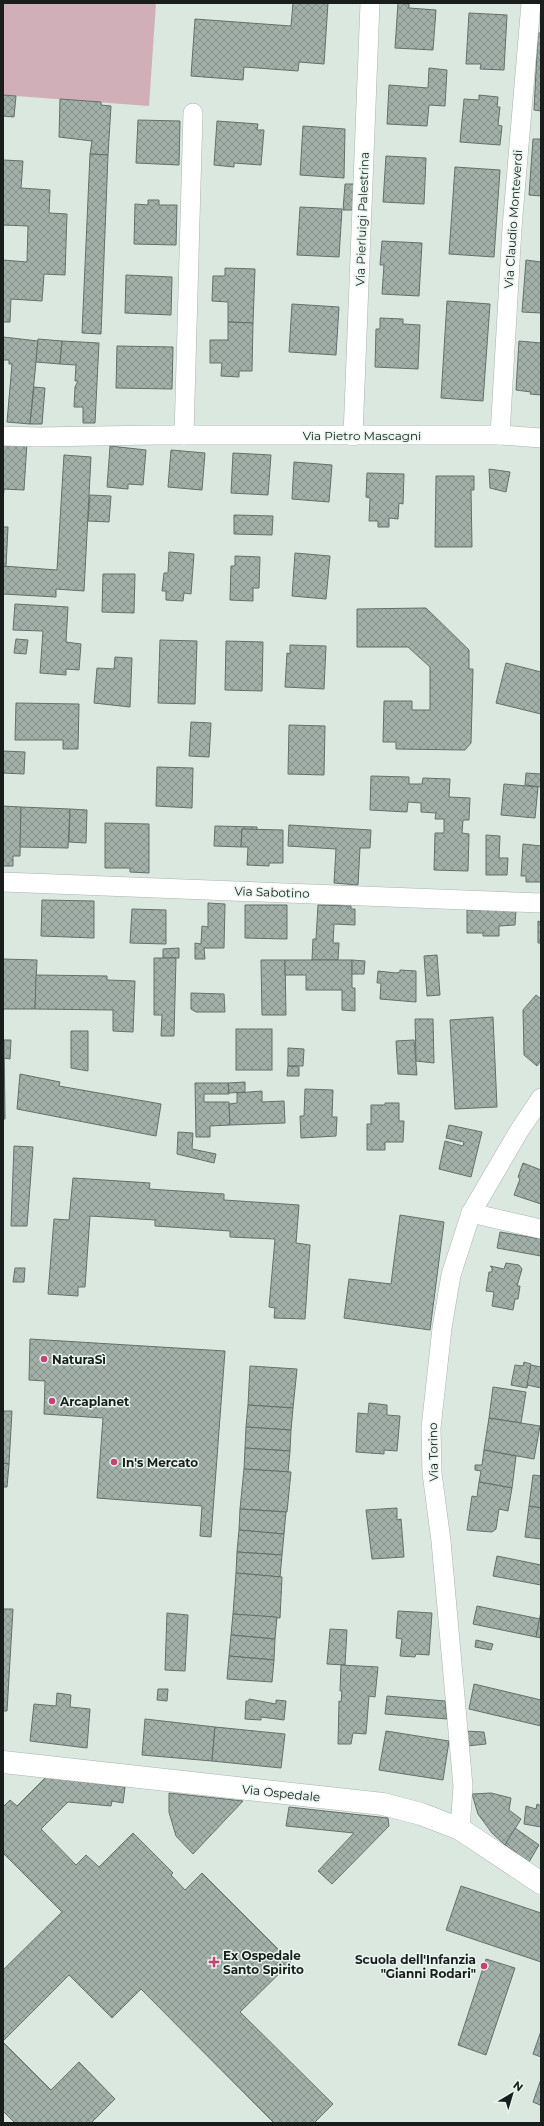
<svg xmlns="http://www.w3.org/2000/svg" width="544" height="2126" viewBox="0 0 544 2126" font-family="Montserrat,sans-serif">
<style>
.grass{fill:#d1afb9}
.building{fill:url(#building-cross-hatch);stroke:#64706a}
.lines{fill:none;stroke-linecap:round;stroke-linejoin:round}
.minor-casing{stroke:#a7b5ad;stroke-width:20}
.tertiary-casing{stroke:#a7b5ad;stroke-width:23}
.minor{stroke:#fff;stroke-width:19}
.tertiary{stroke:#fff;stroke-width:22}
.poi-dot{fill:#c94079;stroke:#e7f5ee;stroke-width:1.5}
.labels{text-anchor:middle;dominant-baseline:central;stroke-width:3;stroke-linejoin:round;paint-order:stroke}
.street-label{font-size:12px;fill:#191e1c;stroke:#e7f5ee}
.poi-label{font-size:12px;font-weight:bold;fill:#191e1c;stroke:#e7f5ee;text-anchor:start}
</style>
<defs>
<pattern id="building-cross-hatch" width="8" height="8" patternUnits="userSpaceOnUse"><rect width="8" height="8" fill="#a2b0a9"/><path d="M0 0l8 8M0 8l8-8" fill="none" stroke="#838f89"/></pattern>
</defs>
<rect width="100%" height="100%" fill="#dae8e0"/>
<!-- grass -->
<path class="grass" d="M3 3H156L149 106 3 95Z"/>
<!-- building -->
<g class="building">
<path d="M293 3H328L324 64 299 62 298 71 244 67 243 80 191 76 195 19 291 26Z"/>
<path d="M398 3 409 4V8L436 10 433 50 395 48Z"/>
<path d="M469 13 507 15 504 70 480 69 481 64H466Z"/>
<path d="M538 33H541V111L534 110Z"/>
<path d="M429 68 447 70 445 106 429 105 427 126 387 124 389 85 428 88Z"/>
<path d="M3 95 16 96 14 117 3 116Z"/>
<path d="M479 95 498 97 497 107H500L498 125 502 126 500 145 460 142 464 99 479 100Z"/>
<path d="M60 99 101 102V105L111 106 108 155 90 154 92 141 59 137Z"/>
<path d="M138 120 180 121 179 165 136 163Z"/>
<path d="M217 121 258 124 257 130H264L261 165 234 163V167L214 165Z"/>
<path d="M303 126 345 129 344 178 300 175Z"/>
<path d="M533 139H541V196L529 195Z"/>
<path d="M90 154 108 155 101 334 82 333Z"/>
<path d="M386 156 426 158 424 204 383 202Z"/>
<path d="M3 160 23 161 21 188 50 190 49 213 67 214 65 275 44 274 42 301 11 299 10 322H3V260L27 262 28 226 3 225Z"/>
<path d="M455 167 500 170 494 257 449 254Z"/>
<path d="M345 184H356L355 210H343Z"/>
<path d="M148 200H159V205H177L176 245 134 244 135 204 148 205Z"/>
<path d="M300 207 342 209 339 257 297 255Z"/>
<path d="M382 241 422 243 419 296 382 294 384 265H380Z"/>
<path d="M526 260 541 262V313L522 312Z"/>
<path d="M225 268 255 269 253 323 228 322V302L212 301 213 276H225Z"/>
<path d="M126 275 172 277 171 315 125 313Z"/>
<path d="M447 301 490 304 483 401 441 398Z"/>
<path d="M292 304 339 307 336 355 289 352Z"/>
<path d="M380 318 403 319V324L420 325 418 369 375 367 376 329H380Z"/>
<path d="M228 322 253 323 252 371H239V377L221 376 222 363H210V340H228Z"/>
<path d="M3 337 38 341 30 424 7 422 12 364H9V360H3Z"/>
<path d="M38 339 62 341 60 364 36 362Z"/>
<path d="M62 341 99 343 95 423H83V407H74L75 387 78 381H75L76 365 60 364Z"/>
<path d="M519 341 541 343V395L530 394 531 392 516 390Z"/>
<path d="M117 346 173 347 172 389 116 388Z"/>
<path d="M34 387 45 388 42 424H30Z"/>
<path d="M3 440 27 442 24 490 4 489 3 501Z"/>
<path d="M110 446 146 450 143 485 128 484V489L107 487Z"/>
<path d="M171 450 205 453 202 490 168 487Z"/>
<path d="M233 453 271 455 268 495 231 493Z"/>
<path d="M64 455 91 457 84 591 56 589V597L3 594V566L57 570Z"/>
<path d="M294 462 332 465 329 502 292 499Z"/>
<path d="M489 469 510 472 506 492 490 488Z"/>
<path d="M367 473 404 474 403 504 399 503 398 519 389 518V527H378V521H369L370 498 366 497Z"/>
<path d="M436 476H474V490H471L472 547H435Z"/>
<path d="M90 495 111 496 109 522 88 521Z"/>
<path d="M234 515 273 516 272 535 234 534Z"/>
<path d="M3 527H8L6 567 3 566Z"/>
<path d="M169 552 194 554 191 594 184 593 183 601 166 600V591H162L164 573H168Z"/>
<path d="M295 553 330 556 326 599 292 596Z"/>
<path d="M235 556 260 557 259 588H253V601L230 600 231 566H235Z"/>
<path d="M103 574H135L134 613 102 612Z"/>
<path d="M15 604 68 607 66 642 81 644 79 670 66 669V675L40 673 43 631 13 630Z"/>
<path d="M426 608 469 650V669H473L471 743 465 750 396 749V742H383L384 701H412V710H430V667L408 647H357V609Z"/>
<path d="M16 639 28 640 26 654 14 653Z"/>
<path d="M160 640 197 641 195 704 158 703Z"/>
<path d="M226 641 263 642 262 691 225 690Z"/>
<path d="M290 645 326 646 324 689 285 687 287 653 290 654Z"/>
<path d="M115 657 132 658 130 707 94 703 97 668 114 669Z"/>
<path d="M506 663 541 672V714L496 703Z"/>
<path d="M16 703 79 704 78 749H63V740H15Z"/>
<path d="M191 722 211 723 209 757 189 756Z"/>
<path d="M289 725 325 726 324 775 288 774Z"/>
<path d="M3 751 25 752 24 774 3 773Z"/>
<path d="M157 767 193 768 192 808 156 806Z"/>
<path d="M526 773 541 774V787L525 785Z"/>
<path d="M371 776 409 777V784H422L423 778 450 779 449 797 470 798 469 820H463L462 833 469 834 468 871 434 870 435 833H444V819H435L436 813 421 812V803L408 802 407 812 370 810Z"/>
<path d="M504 784 538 787 535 818 501 815Z"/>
<path d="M3 806 21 807 20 856H13V866H3Z"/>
<path d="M21 807 70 809 68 848 20 847Z"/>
<path d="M70 809 87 810 86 843 69 842Z"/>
<path d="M105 823 149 824V873L130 872V868H105Z"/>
<path d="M289 825 371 830 370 848H360L358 885 334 883 336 849 288 846Z"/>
<path d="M215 826 257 827V830L242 829 241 847 214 846Z"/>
<path d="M242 829 283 830V863H269V866L247 865 248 847H241Z"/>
<path d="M486 835 500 836 499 858H508L507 875H486Z"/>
<path d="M523 844 541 846V882H526V876H521Z"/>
<path d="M42 900 94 901V938L41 936Z"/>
<path d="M208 903 225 904 224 948H204L205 959H195V943L201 944 202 926 208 927Z"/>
<path d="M245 905H287V939L245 938Z"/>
<path d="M318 905 351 906V909H355V925L334 924 333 943H339L338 960H312L313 939H316Z"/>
<path d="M132 909 166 910V944L130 943Z"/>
<path d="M467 910H516L515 925 499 926V936H483V933H467Z"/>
<path d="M538 921 541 922V943H538Z"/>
<path d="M179 948V958H163V949Z"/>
<path d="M437 955 440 995 427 996 424 956Z"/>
<path d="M154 958H176L174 1036H161L162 1015H154Z"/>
<path d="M3 959 37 960 35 1009H3Z"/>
<path d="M261 960H285L286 1015H262Z"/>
<path d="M285 960H352V988H355V1011L342 1010V990H306V975H285Z"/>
<path d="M352 960 365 961 364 974H352Z"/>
<path d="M400 970 416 971V1002L380 999 381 983H377L378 971 396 973 400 972Z"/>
<path d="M36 975 107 976V980L135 981 133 1032 113 1031V1010L35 1009Z"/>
<path d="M191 993 224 994 225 1012H196L191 1009Z"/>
<path d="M536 995 541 999V1060L537 1066 524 1055 523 1010Z"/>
<path d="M493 1017 497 1107 455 1109 450 1020Z"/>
<path d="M415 1019H433L434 1063 416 1061Z"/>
<rect x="236" y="1029" width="36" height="41"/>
<path d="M71 1031H88V1071L71 1068Z"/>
<path d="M3 1040H4L5 1119H3Z"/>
<path d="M4 1040H11L10 1059 4 1058Z"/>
<path d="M414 1040 417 1075 398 1074 396 1041Z"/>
<path d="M288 1048 304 1049 303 1066H288Z"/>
<path d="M288 1066 299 1067V1076H287Z"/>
<path d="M20 1074 60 1082 59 1086 161 1104 156 1136 17 1109Z"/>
<path d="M245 1082V1092L229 1093 228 1083Z"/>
<path d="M195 1083H228L229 1094H204V1102H229L230 1125 210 1126V1137H196Z"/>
<path d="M305 1089 333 1090 332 1117H337L336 1136 301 1138 300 1116H304Z"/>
<path d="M262 1091V1102L284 1101 285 1123 230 1125 229 1104 237 1103V1093Z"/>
<path d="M385 1103H399V1121H404L403 1142H385V1150H367V1124H371V1105H385Z"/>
<path d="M449 1125 482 1132 471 1177 439 1169 445 1141 463 1146 464 1142 446 1138Z"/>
<path d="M178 1132 193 1133 192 1149 216 1154 214 1163 177 1154Z"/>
<path d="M14 1146 33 1147 27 1226H11Z"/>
<path d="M523 1163 541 1170V1204L514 1195 520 1179 518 1177Z"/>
<path d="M73 1178 150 1183 149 1189 224 1194V1200L299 1205 296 1243 310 1245 305 1319 274 1318 275 1308 269 1307 275 1239 230 1237V1231L155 1226V1220L90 1216 85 1287H78V1296L48 1294 54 1219 69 1220Z"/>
<path d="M400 1215 444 1222 430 1330 344 1318 349 1279 391 1284Z"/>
<path d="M500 1232 541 1239V1256L497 1248Z"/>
<path d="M506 1263 519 1265 522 1269 517 1286H520L518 1299H515L513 1310 492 1306 494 1292 486 1291 489 1272H492V1268L490 1266 504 1269Z"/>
<path d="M15 1268H25L24 1282H13Z"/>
<path d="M30 1339 225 1351 211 1537 200 1536 202 1506 97 1498 103 1418 44 1414 45 1381 29 1380Z"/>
<path d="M524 1362 531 1364 527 1388 511 1385 515 1365 523 1366Z"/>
<path d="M531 1365 541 1367V1388L527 1385Z"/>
<path d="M250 1366 297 1369 293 1408 248 1405Z"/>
<path d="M493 1387 526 1392 521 1423 489 1418Z"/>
<path d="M369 1403 387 1405V1415L400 1416 397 1451 384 1450V1454L356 1452 358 1413 368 1414Z"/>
<path d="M248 1405 293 1408 291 1430 246 1427Z"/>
<path d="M3 1411H12L9 1464 3 1463Z"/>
<path d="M489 1418 540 1426 534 1459 484 1450Z"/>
<path d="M246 1427 291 1430 290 1451 245 1448Z"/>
<path d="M245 1448 290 1451 288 1472 244 1469Z"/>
<path d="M484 1450 516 1456 512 1488 479 1482 481 1471 475 1470V1465H482Z"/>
<path d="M3 1463 9 1464 7 1487H3Z"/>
<path d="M244 1469 291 1472 287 1512 240 1509Z"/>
<path d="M533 1475 541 1476V1508L529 1506Z"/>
<path d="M479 1482 512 1488 508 1511 499 1509 496 1529 492 1532 467 1530 472 1496 477 1497Z"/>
<path d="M529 1506 541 1508V1539L525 1537Z"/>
<path d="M397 1508V1520L401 1519 404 1557 372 1559 366 1510Z"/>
<path d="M240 1509 286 1512 284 1534 239 1530Z"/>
<path d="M239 1530 284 1534 282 1555 237 1552Z"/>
<path d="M237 1552 282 1555 280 1577 236 1573Z"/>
<path d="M497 1556 541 1565V1585L493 1576Z"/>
<path d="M236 1573 282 1577 280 1618 233 1614Z"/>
<path d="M477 1606 540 1619 536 1637 473 1624Z"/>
<path d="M3 1609H13L7 1711H3Z"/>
<path d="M398 1611 432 1613 429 1655 416 1654 415 1657 400 1656 402 1639 396 1638Z"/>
<path d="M541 1611V1638L536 1637Z"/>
<path d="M167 1613 188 1615 185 1671 165 1670Z"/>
<path d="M233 1614 277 1617 275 1639 231 1635Z"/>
<path d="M330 1629 347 1630 345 1665 327 1664Z"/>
<path d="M231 1635 275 1639 274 1660 229 1656Z"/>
<path d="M476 1640 493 1644 491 1650 475 1647Z"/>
<path d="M229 1656 274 1660 272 1682 227 1679Z"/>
<path d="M341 1665 378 1667 375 1697 369 1696 366 1734 353 1733 351 1744H338L339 1701 341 1702 342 1691H340Z"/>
<path d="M474 1684 541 1700V1726L469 1709Z"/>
<path d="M158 1689H168L167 1701 157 1700Z"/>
<path d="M57 1693 71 1695 70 1707 90 1709 87 1748 30 1741 34 1704 56 1706Z"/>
<path d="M387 1696 445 1701 447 1719 385 1714Z"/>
<path d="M249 1699 276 1704V1700L286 1701 284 1720 261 1717V1720L245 1719 246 1701H249Z"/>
<path d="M145 1719 215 1727 212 1761 142 1755Z"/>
<path d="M215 1727 285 1734 281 1768 212 1761Z"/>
<path d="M386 1731 449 1741 443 1780 379 1770Z"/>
<path d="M464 1731 484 1732 486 1744 467 1746Z"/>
<path d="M46 1777 125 1787 123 1803 112 1801 111 1806 68 1802 41 1829 76 1865 86 1855 99 1867 133 1833 173 1873 171 1875 185 1890 202 1873 291 1962 240 2012 333 2104 314 2123H274L141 1989 112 2018 69 1975 3 2041V1970L62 1912 3 1853V1807L10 1800 17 1806Z"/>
<path d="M169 1793 243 1801 193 1854 176 1836 169 1812Z"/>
<path d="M491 1793 511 1798 509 1810 521 1819 505 1845 492 1833 478 1814 472 1794Z"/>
<path d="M537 1804 541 1806V1827L524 1824 526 1806 536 1809Z"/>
<path d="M289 1807 388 1818 389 1826 332 1884 318 1871 354 1833 286 1826Z"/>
<path d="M515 1828 539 1845 529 1862 505 1845Z"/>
<path d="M461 1886 541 1913V1962L446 1930Z"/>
<path d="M486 1959 515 1968 486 2055 458 2045Z"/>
<path d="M541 2031V2057L533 2054Z"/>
<path d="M3 2042 51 2090 79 2062 115 2099 91 2123H15L3 2111Z"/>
<path d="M541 2079V2101L540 2105 533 2102Z"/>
</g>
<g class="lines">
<defs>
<g id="minor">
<path d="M184 435 193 113"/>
<path d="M500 435 512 228 531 3"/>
<path d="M3 436 38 437 155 435H500L541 438"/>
<path d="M353 436 370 3"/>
<path d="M3 882 541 903"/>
<path d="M471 1213 541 1229"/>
<path d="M460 1829 463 1786 441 1541 432 1473 431 1428 442 1328 451 1275 471 1213 519 1131 541 1098"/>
</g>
<path id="tertiary" d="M3 1762 383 1804 421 1814 460 1829 541 1883"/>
</defs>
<!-- minor casing -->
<use href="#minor" class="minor-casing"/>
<!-- tertiary casing -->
<use href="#tertiary" class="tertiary-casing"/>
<!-- minor -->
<use href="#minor" class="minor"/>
<!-- tertiary -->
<use href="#tertiary" class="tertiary"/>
</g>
<!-- markers -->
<g class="poi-dot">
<circle cx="44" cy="1359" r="4"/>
<circle cx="52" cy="1401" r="4"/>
<circle cx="114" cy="1462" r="4"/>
<path d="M212 1956h4v4h4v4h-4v4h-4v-4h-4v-4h4z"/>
<circle cx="484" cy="1966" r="4"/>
</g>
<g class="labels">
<!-- street labels -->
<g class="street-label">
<text transform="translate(362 219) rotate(-88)">Via Pierluigi Palestrina</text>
<text transform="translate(513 219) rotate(-86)">Via Claudio Monteverdi</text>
<text x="362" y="435">Via Pietro Mascagni</text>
<text transform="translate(272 892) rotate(2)">Via Sabotino</text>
<text transform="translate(433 1452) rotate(-91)">Via Torino</text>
<text transform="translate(281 1793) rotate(6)">Via Ospedale</text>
</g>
<!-- poi labels -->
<g class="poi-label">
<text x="52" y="1359">NaturaSì</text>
<text x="60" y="1401">Arcaplanet</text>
<text x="122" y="1462">In's Mercato</text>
<text x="223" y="1955">Ex Ospedale<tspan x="223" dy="14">Santo Spirito</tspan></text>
<text x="476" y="1959" text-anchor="end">Scuola dell'Infanzia<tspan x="476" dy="14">"Gianni Rodari"</tspan></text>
</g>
</g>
<!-- border -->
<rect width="544" height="2126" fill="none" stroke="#191e1c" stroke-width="8"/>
<!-- north arrow -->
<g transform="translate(512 2094) rotate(38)" stroke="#e7f5ee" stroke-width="3" paint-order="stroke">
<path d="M0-3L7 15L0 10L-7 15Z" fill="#191e1c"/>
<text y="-6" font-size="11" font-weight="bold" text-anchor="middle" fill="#191e1c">N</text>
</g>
</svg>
